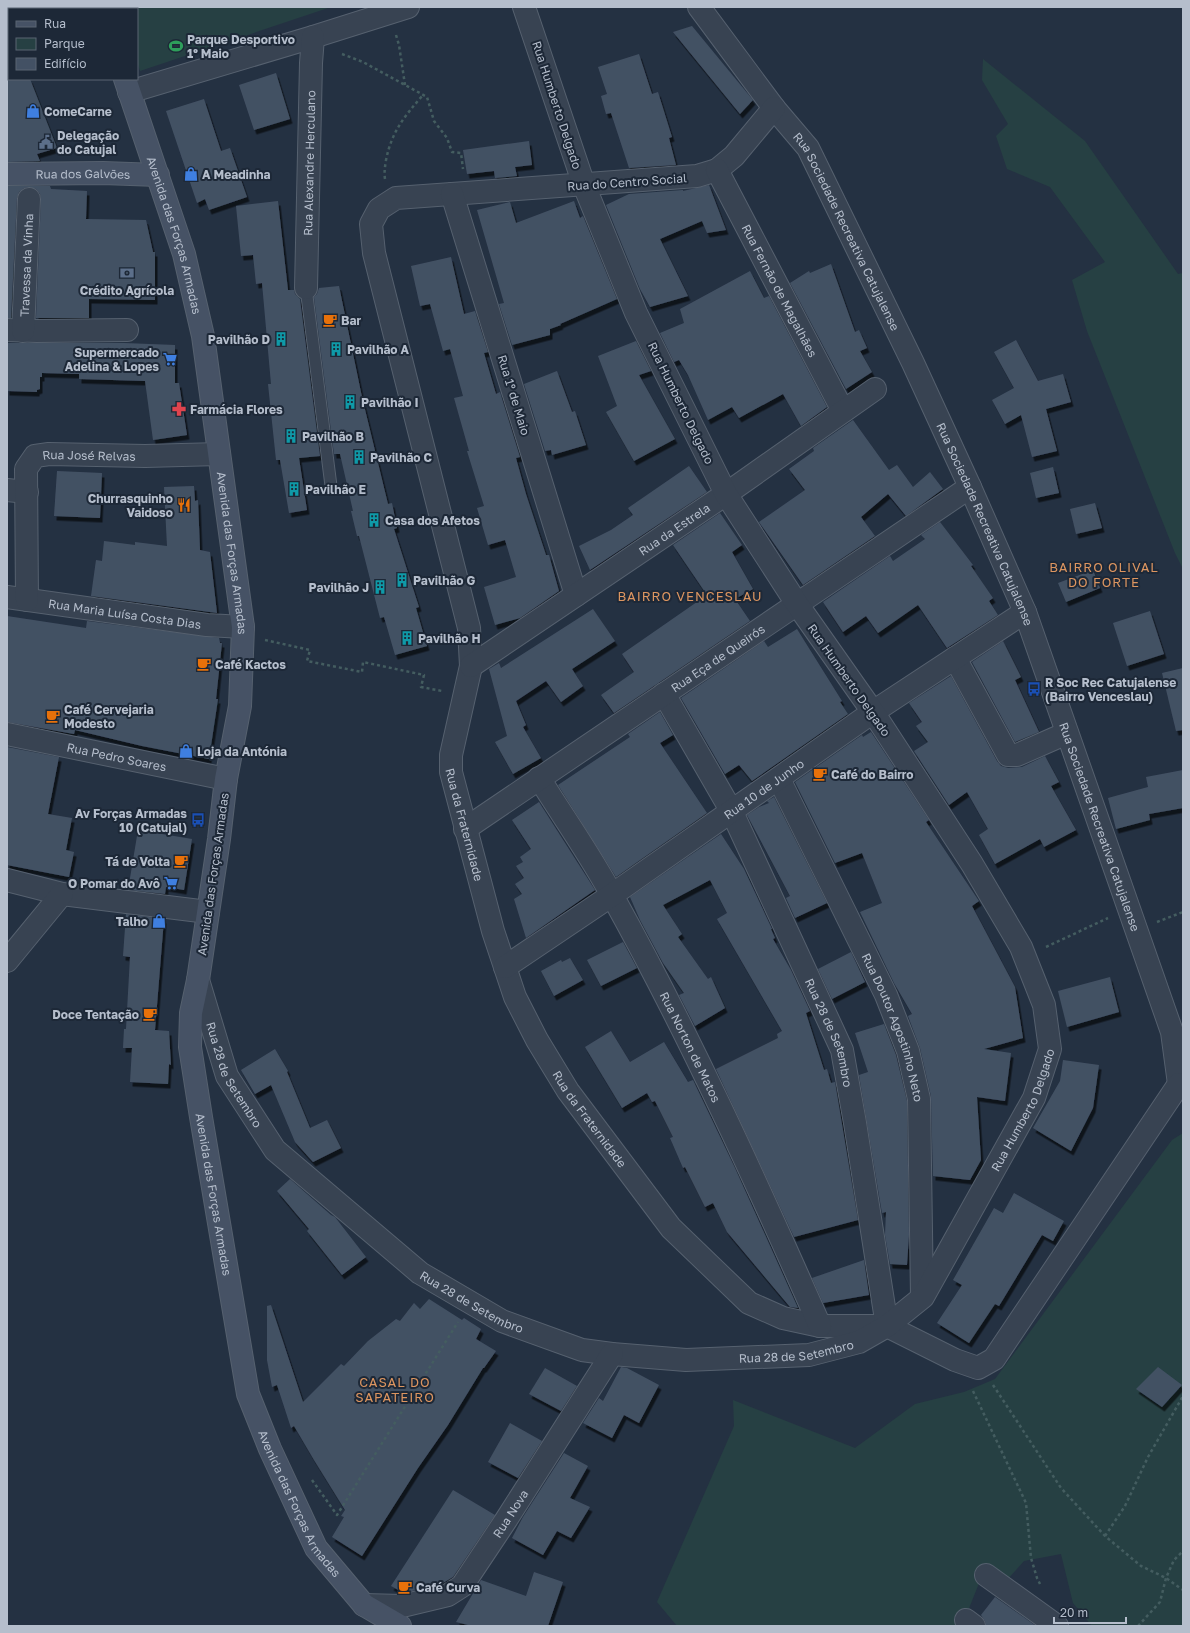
<svg xmlns="http://www.w3.org/2000/svg" width="1190" height="1633" viewBox="0 0 1190 1633" font-family="'Golos Text',sans-serif">
<style>
.green{fill:#264043}
.building{fill:#435164;filter:url(#shadow)}
.lines{fill:none;stroke-linecap:round;stroke-linejoin:round}
.lane-casing{stroke:#56616f;stroke-width:13}
.street-casing{stroke:#56616f;stroke-width:24}
.secondary-casing{stroke:#56616f;stroke-width:24}
.path{stroke:#445d60;stroke-width:2.5;stroke-dasharray:3 3;stroke-linecap:butt}
.lane{stroke:#384352;stroke-width:11}
.street{stroke:#384352;stroke-width:22}
.secondary{stroke:#465265;stroke-width:22}
.labels{text-anchor:middle;dominant-baseline:central;stroke-width:4;stroke-linejoin:round;paint-order:stroke}
.poi-label{font-size:12px;font-weight:bold;fill:#b5becc;stroke:#1d2837;text-anchor:start}
.street-label{font-size:12px;fill:#b5becc;stroke:#1d2837}
.neighbourhood-label{font-size:13px;letter-spacing:1px;fill:#dc9560;stroke:#1d2837}
</style>
<defs>
<filter id="shadow"><feDropShadow dx="2.5" dy="4.5" stdDeviation="0" flood-color="#0009"/></filter>
</defs>
<rect width="100%" height="100%" fill="#243142"/>
<!-- green -->
<g class="green">
<path d="M118 7H331L140 71 137 62V9H118Z"/>
<path d="M983 59 1085 141 1178 274 1183 273V569L1175 553 1087 331 1072 280 1105 262 1050 187 1007 169 996 136 1008 124 982 80Z"/>
<path d="M1183 1133V1626H1092L1073 1603 1061 1554 1024 1561 1007 1580 987 1563 962 1626H677L657 1602 734 1426 733 1400 855 1448 915 1404 964 1392 995 1379 1172 1140Z"/>
</g>
<!-- building -->
<g class="building">
<path d="M692 26 753 100 740 114 673 32Z"/>
<path d="M639 54 652 94 658 92 672 137 669 138 676 165 629 168 611 113 606 114 601 96 607 94 598 67Z"/>
<path d="M276 73 290 119 254 130 239 85Z"/>
<path d="M7 79H30L57 148 37 154 40 161 7 162Z"/>
<path d="M204 99 221 151 230 148 247 197 209 210 205 199 197 203 166 111Z"/>
<path d="M529 141 532 165 515 167 517 176 495 178 494 171 467 174 463 150Z"/>
<path d="M709 185 726 230 707 233 702 221 660 239 688 296 650 307 640 289 606 205 629 194 683 190V191Z"/>
<path d="M7 186H50L51 189 87 191 86 219 146 220 153 252H155V300L89 299V318H36L41 200 40 194 36 189 29 187 24 188 19 192 17 198 11 318H7Z"/>
<path d="M278 201 288 290H294L295 294 300 299 320 456 299 458 307 510 289 513 280 460H276L268 384H271L262 283 256 284 253 255 241 256 236 206Z"/>
<path d="M574 201 580 218 583 216 617 299 560 324 561 325 550 329V335L512 345 499 304 504 303 477 210 510 202 516 223Z"/>
<path d="M451 257 464 314 475 311 488 352 484 353 496 394 500 392 520 457 516 458 526 494 546 555H549L559 591 520 618 495 625 484 587 516 577 505 540 488 545 477 508 484 506 467 451H469L454 398 463 396 450 349 443 351 430 304 420 306 411 266Z"/>
<path d="M831 264 855 332 859 330 867 348 860 351 872 372 846 389 790 283 809 271 810 273Z"/>
<path d="M750 271 764 298 769 296 827 407 801 426 783 394 739 418 732 407 708 420 688 375 679 360 674 362 660 333 684 323 680 309Z"/>
<path d="M339 286 362 397 388 504 392 503 397 528 394 529 419 607 416 608 427 646 395 655 384 617 380 618 359 536H357L351 511H353L340 454H334L314 297 317 294 319 288Z"/>
<path d="M1016 340 1038 381 1063 374 1071 402 1046 409 1057 451 1032 457 1021 415 1005 424 992 400 1014 388 994 352Z"/>
<path d="M636 341 651 371 639 375 675 439 634 461 606 412 617 406 598 356Z"/>
<path d="M7 343H124L175 345V383H179L187 435 153 440 145 381 79 379V374L42 373V377H40V389L37 390V392L7 391Z"/>
<path d="M557 371 572 412 575 411 586 445 552 455 551 450 545 451 524 384Z"/>
<path d="M853 420 889 470 897 465 913 487 930 472 943 489 906 516 888 494 861 517 875 536 803 585 759 522 805 490 789 469 814 451 813 448Z"/>
<path d="M689 466 707 492 590 570 579 546 611 530 633 515 628 508Z"/>
<path d="M1053 467 1059 493 1036 498 1030 473Z"/>
<path d="M57 471 102 473 100 518 54 516Z"/>
<path d="M194 486 195 501 198 500 200 550 210 552 217 613 91 596 96 560 102 561 104 541 135 545V542L167 546 164 487Z"/>
<path d="M1095 503 1102 528 1076 534 1070 509Z"/>
<path d="M720 513 742 545 732 552 753 589 735 599 750 621 614 713 601 695 634 672 622 654 707 595 673 545Z"/>
<path d="M940 522 973 565 971 566 993 598 989 601 998 615 947 648 918 605 878 633 866 616 843 632 823 602 890 556 893 561 925 539 921 535Z"/>
<path d="M1093 570 1100 588 1066 602 1058 583Z"/>
<path d="M593 609 615 641 572 669 583 686 561 702 546 681 516 701 526 725 523 727 541 758 513 774 495 742 507 736 489 669 499 663 501 668Z"/>
<path d="M1150 611 1164 654 1127 666 1113 623Z"/>
<path d="M7 616 86 628 87 621 219 638 220 643H222L216 699H218L209 759 142 746 75 730 74 734 7 722Z"/>
<path d="M797 629 842 701 840 702 848 714 752 781 739 765 725 774 681 698 764 641 768 647Z"/>
<path d="M1003 641 1021 677 1015 680 1039 732 1015 742 972 662Z"/>
<path d="M1183 668V730L1176 731 1162 673Z"/>
<path d="M951 676 997 761 1001 766 1008 768 1022 767 1045 756 1059 782 1051 786 1076 830 1044 847 1040 839 995 864 979 835 988 829 967 792 949 805 914 751 928 742 916 726 922 722 909 703Z"/>
<path d="M660 712 673 735 660 743 707 813 616 877 558 785 630 737 628 734Z"/>
<path d="M871 732 929 820 926 822 979 901 972 906 1015 987 1023 1038 984 1049 1011 1053 1005 1101 977 1097 981 1160 970 1180 933 1176 931 1096 920 1048 908 1016 912 1014 894 983 860 912 882 903 862 853 835 863 795 782 862 735 863 737Z"/>
<path d="M7 747 59 757 48 814 72 818 66 850 74 852 69 877 7 865Z"/>
<path d="M1183 770V808L1149 814 1150 820 1116 829 1108 798 1148 787 1146 777Z"/>
<path d="M774 797 827 903 795 918 786 898 790 896 747 815 759 807 769 803 767 801Z"/>
<path d="M539 802 595 890 526 938 514 899 522 894 515 884 524 878 516 866 523 862 520 857 531 849 512 820Z"/>
<path d="M138 830 192 839 184 890 166 887 165 894 128 890Z"/>
<path d="M721 834 744 869 772 929H771L775 938 773 939 791 970 810 1011 806 1013 824 1070 827 1069 831 1083 835 1082 858 1220 794 1237 716 1069 778 1038 777 1034 782 1031 717 919 727 913 710 880 663 905 682 934 678 937 708 979 711 977 725 1008 695 1026 679 995 684 993 663 963 640 920 630 897Z"/>
<path d="M126 914 164 919 155 1030 169 1031 171 1065 169 1064 168 1084 130 1082 132 1048H123L124 1029H126L130 957 123 956Z"/>
<path d="M623 942 637 968 601 986 587 960Z"/>
<path d="M851 952 865 982 832 999 818 969Z"/>
<path d="M570 958 583 980 554 996 541 971 561 960 562 962Z"/>
<path d="M1110 977 1119 1012 1067 1027 1058 991Z"/>
<path d="M884 1024 896 1055 907 1101 909 1235 907 1265 890 1264 885 1235 886 1212 882 1213 859 1075 868 1072 855 1033Z"/>
<path d="M611 1031 630 1062 664 1042 688 1082 693 1080 735 1168 798 1308 790 1307 727 1232 713 1203 705 1207 685 1167 683 1168 670 1138 673 1137 655 1101 652 1102 647 1093 622 1108 585 1047Z"/>
<path d="M275 1049 288 1071 287 1072 310 1128 327 1120 341 1148 313 1162 295 1142 271 1085 255 1094 241 1070Z"/>
<path d="M1063 1060 1099 1065 1093 1108 1071 1151 1033 1128 1060 1081Z"/>
<path d="M290 1179 331 1215 335 1217 366 1257 342 1275 307 1231 309 1229 277 1191Z"/>
<path d="M1014 1193 1064 1221 1053 1241 1042 1235 999 1306 995 1304 969 1343 937 1323 962 1285 953 1280 994 1208 1003 1213Z"/>
<path d="M864 1260 869 1295 823 1303 812 1278Z"/>
<path d="M429 1299 462 1320 464 1318 481 1329 476 1339 496 1351 484 1368H483L448 1425 418 1468 362 1556 332 1537 344 1517 341 1516 345 1510 314 1460 294 1426 291 1428 277 1385 272 1387 267 1360V1306L271 1305 303 1402 341 1364 344 1366 368 1341 396 1319 400 1321 414 1303 420 1309Z"/>
<path d="M621 1367 627 1368 659 1385 639 1423 624 1415 612 1438 583 1423 599 1398 603 1401Z"/>
<path d="M1158 1367 1182 1385 1162 1407 1136 1389Z"/>
<path d="M545 1368 577 1386 561 1411 529 1394Z"/>
<path d="M510 1423 542 1441 518 1478 488 1462Z"/>
<path d="M564 1453 588 1466 570 1498 590 1507 571 1538 557 1531 543 1555 512 1538 523 1517Z"/>
<path d="M453 1490 495 1515 453 1577 443 1583 404 1593 391 1586Z"/>
<path d="M534 1572 563 1582 548 1626H472L456 1622 481 1580 526 1596Z"/>
<path d="M995 1597 1036 1626H986L985 1621 981 1615Z"/>
</g>
<g class="lines">
<defs>
<path id="lane" d="M306 288 331 486"/>
<g id="street">
<path id="s1" d="M699 7 774 108 808 148 913 363 970 487 1025 612 1129 909 1172 1032 1179 1084"/>
<path d="M129 92 313 37 408 7"/>
<path id="s2" d="M774 108 734 156 717 170 697 176 396 198 379 209 371 224 374 253 469 628 471 666 451 755V772L493 931 515 997 537 1040 568 1091 671 1228 749 1303 783 1318 820 1326H887L955 1360 978 1368 994 1359 1179 1084"/>
<path id="s3" d="M717 170 843 411"/>
<path d="M452 194 576 595"/>
<path id="s4" d="M306 288 311 63 313 37"/>
<path d="M7 330 37 331 127 330"/>
<path id="s5" d="M23 331 29 199"/>
<path d="M7 490 27 492"/>
<path id="s6" d="M7 597 207 625 243 627"/>
<path id="s7" d="M27 600 26 469 35 456 49 454 145 456 219 454"/>
<path d="M955 658 1008 755H1017L1067 733"/>
<path id="s8" d="M471 666 726 494 875 389"/>
<path id="s9" d="M664 694 732 812 842 1050 855 1123 887 1326"/>
<path id="s10" d="M7 734 226 779"/>
<path id="s11" d="M539 778C564 818 591 856 613 897 690 1036 756 1181 820 1326"/>
<path id="s12" d="M779 779 886 995 908 1051 919 1099 922 1296"/>
<path id="s13" d="M465 829 970 487"/>
<path d="M7 880 62 894 208 912"/>
<path d="M7 961 62 894"/>
<path id="s14" d="M505 967 612 895 873 712 1025 612"/>
<path id="s15" d="M198 980 227 1076 275 1150 420 1273 502 1321 582 1350 612 1354 686 1360 809 1355 859 1342 887 1326 923 1297 1034 1098 1050 1049 1044 1005 1021 947 972 864 873 712 797 604 726 494 636 313 584 185 524 7"/>
<path d="M986 1575 1057 1626"/>
<path id="s16" d="M364 1605 402 1606 448 1595 462 1586 506 1520 612 1354"/>
<path d="M966 1620 974 1626"/>
</g>
<g id="secondary">
<path d="M99 7 100 9"/>
<path id="s17" d="M125 79 184 254 203 336 243 627 240 706 226 779 219 839 198 980 191 1013 190 1047 201 1117 248 1394 270 1449 316 1548 364 1605 400 1626"/>
<path id="s18" d="M7 174 103 173 158 175"/>
</g>
</defs>
<!-- lane casing -->
<use href="#lane" class="lane-casing"/>
<!-- street casing -->
<use href="#street" class="street-casing"/>
<!-- secondary casing -->
<use href="#secondary" class="secondary-casing"/>
<!-- path -->
<g class="path">
<path d="M396 35 399 45 405 85"/>
<path d="M342 54 363 62 427 97 434 121 447 138 452 152 461 153 463 169"/>
<path d="M385 179C384 172 385 167 386 160 392 131 404 117 423 95"/>
<path d="M265 640 310 650 307 661 362 672 363 662 424 675 421 687 442 691"/>
<path d="M1157 922 1183 912"/>
<path d="M1046 947 1108 918"/>
<path d="M993 1385 1061 1488 1105 1536 1141 1566 1166 1578 1183 1590"/>
<path d="M973 1391 1026 1503 1031 1558 1037 1578 1040 1584"/>
<path d="M312 1480 337 1515 458 1322"/>
<path d="M1105 1536 1125 1506 1148 1457 1183 1396"/>
<path d="M1138 1626 1160 1602 1166 1578 1174 1560 1183 1551"/>
</g>
<!-- lane -->
<use href="#lane" class="lane"/>
<!-- street -->
<use href="#street" class="street"/>
<!-- secondary -->
<use href="#secondary" class="secondary"/>
</g>
<!-- icons -->
<defs>
<symbol id="stadium-bare" viewBox="-9 -9 18 18"><path d="M0-5a6.5 5 0 1 0 0 10a6.5 5 0 1 0 0-10ZM-3.5-1.8h7v3.6h-7Z" fill="#2e9e5b" stroke="#1d2837" stroke-width="2.5" paint-order="stroke"/></symbol>
<symbol id="shop-bare" viewBox="-9 -9 18 18"><path d="M-5-2.5h2.3a2.7 3.5 0 0 1 5.4 0H5L5.5 6h-11ZM-1.5-2.5h3a1.5 2.3 0 0 0-3 0Z" fill="#3f7fe0" stroke="#1d2837" stroke-width="2.5" paint-order="stroke"/></symbol>
<symbol id="civic-bare" viewBox="-9 -9 18 18"><path d="M-.6-6.5H3V-4.5H.6V-3L4-1V1h2V6H-6V1h2V-1L-.6-3ZM-1.2 2.5V6h2.4V2.5Z" fill="#5c6f8a" stroke="#1d2837" stroke-width="2.5" paint-order="stroke"/></symbol>
<symbol id="bank-bare" viewBox="-9 -9 18 18"><path d="M-6-4H6V4H-6ZM0-2.3a2.3 2.3 0 1 0 0 4.6a2.3 2.3 0 1 0 0-4.6Z" fill="#5c6f8a" stroke="#1d2837" stroke-width="2.5" paint-order="stroke"/></symbol>
<symbol id="cafe-bare" viewBox="-9 -9 18 18"><path d="M-5.5-4.5H6V0H3Q3 3.5 0 3.5H-2.5Q-5.5 3.5-5.5 0ZM3-3.2v2h1.7v-2ZM-6 4.5H4V6H-6Z" fill="#e8710a" stroke="#1d2837" stroke-width="2.5" paint-order="stroke"/></symbol>
<symbol id="building-bare" viewBox="-9 -9 18 18"><path d="M-4-6H4V6H1V3H-1V6H-4ZM-2.5-4.3h1.7v1.8h-1.7ZM.8-4.3h1.7v1.8H.8ZM-2.5-1h1.7V.8h-1.7ZM.8-1h1.7V.8H.8Z" fill="#0f9aa8" stroke="#1d2837" stroke-width="2.5" paint-order="stroke"/></symbol>
<symbol id="supermarket-bare" viewBox="-9 -9 18 18"><path d="M-6-5.5h2.5l.6 2H6L4.5 2H-2.5L-4.4-4H-6ZM-1.5 3.2a1.3 1.3 0 1 0 .1 0ZM3 3.2a1.3 1.3 0 1 0 .1 0Z" fill="#3f7fe0" stroke="#1d2837" stroke-width="2.5" paint-order="stroke"/></symbol>
<symbol id="pharmacy-bare" viewBox="-9 -9 18 18"><path d="M-2-6h4v4h4v4h-4v4h-4v-4h-4v-4h4Z" fill="#e0444e" stroke="#1d2837" stroke-width="2.5" paint-order="stroke"/></symbol>
<symbol id="restaurant-bare" viewBox="-9 -9 18 18"><path d="M-5-6h1v4h1v-4h1v4h1v-4h1v5L-1.5 .5V6h-2V.5L-5-1ZM5-6V6H3V1.5H1.5Q1.5-4 5-6Z" fill="#e8710a" stroke="#1d2837" stroke-width="2.5" paint-order="stroke"/></symbol>
<symbol id="bus-bare" viewBox="-9 -9 18 18"><path d="M-5-6H5V4H4V6H2V4H-2V6H-4V4H-5ZM-3.5-4V0h7V-4ZM-3.5 1.2v1.5H-2V1.2ZM2 1.2v1.5H3.5V1.2Z" fill="#1a4fb4" stroke="#1d2837" stroke-width="2.5" paint-order="stroke"/></symbol>
</defs>
<g fill-rule="evenodd">
<use href="#stadium-bare" x="166" y="36" width="20" height="20"/>
<use href="#shop-bare" x="23" y="101" width="20" height="20"/>
<use href="#civic-bare" x="36" y="132" width="20" height="20"/>
<use href="#shop-bare" x="181" y="164" width="20" height="20"/>
<use href="#bank-bare" x="117" y="263" width="20" height="20"/>
<use href="#cafe-bare" x="320" y="310" width="20" height="20"/>
<use href="#building-bare" x="271" y="329" width="20" height="20"/>
<use href="#building-bare" x="326" y="339" width="20" height="20"/>
<use href="#supermarket-bare" x="160" y="349" width="20" height="20"/>
<use href="#building-bare" x="340" y="392" width="20" height="20"/>
<use href="#pharmacy-bare" x="169" y="399" width="20" height="20"/>
<use href="#building-bare" x="281" y="426" width="20" height="20"/>
<use href="#building-bare" x="349" y="447" width="20" height="20"/>
<use href="#building-bare" x="284" y="479" width="20" height="20"/>
<use href="#restaurant-bare" x="174" y="495" width="20" height="20"/>
<use href="#building-bare" x="364" y="510" width="20" height="20"/>
<use href="#building-bare" x="392" y="570" width="20" height="20"/>
<use href="#building-bare" x="370" y="577" width="20" height="20"/>
<use href="#building-bare" x="397" y="628" width="20" height="20"/>
<use href="#cafe-bare" x="194" y="654" width="20" height="20"/>
<use href="#bus-bare" x="1024" y="679" width="20" height="20"/>
<use href="#cafe-bare" x="43" y="706" width="20" height="20"/>
<use href="#shop-bare" x="176" y="741" width="20" height="20"/>
<use href="#cafe-bare" x="810" y="764" width="20" height="20"/>
<use href="#bus-bare" x="188" y="810" width="20" height="20"/>
<use href="#cafe-bare" x="171" y="851" width="20" height="20"/>
<use href="#supermarket-bare" x="161" y="873" width="20" height="20"/>
<use href="#shop-bare" x="149" y="911" width="20" height="20"/>
<use href="#cafe-bare" x="140" y="1004" width="20" height="20"/>
<use href="#cafe-bare" x="395" y="1577" width="20" height="20"/>
</g>
<g class="labels">
<!-- poi labels -->
<g class="poi-label">
<text x="187" y="39">Parque Desportivo<tspan x="187" dy="14">1º Maio</tspan></text>
<text x="44" y="111">ComeCarne</text>
<text x="57" y="135">Delegação<tspan x="57" dy="14">do Catujal</tspan></text>
<text x="202" y="174">A Meadinha</text>
<text x="127" y="290" text-anchor="middle">Crédito Agrícola</text>
<text x="341" y="320">Bar</text>
<text x="270" y="339" text-anchor="end">Pavilhão D</text>
<text x="347" y="349">Pavilhão A</text>
<text x="159" y="352" text-anchor="end">Supermercado<tspan x="159" dy="14">Adelina &amp; Lopes</tspan></text>
<text x="361" y="402">Pavilhão I</text>
<text x="190" y="409">Farmácia Flores</text>
<text x="302" y="436">Pavilhão B</text>
<text x="370" y="457">Pavilhão C</text>
<text x="305" y="489">Pavilhão E</text>
<text x="173" y="498" text-anchor="end">Churrasquinho<tspan x="173" dy="14">Vaidoso</tspan></text>
<text x="385" y="520">Casa dos Afetos</text>
<text x="413" y="580">Pavilhão G</text>
<text x="369" y="587" text-anchor="end">Pavilhão J</text>
<text x="418" y="638">Pavilhão H</text>
<text x="215" y="664">Café Kactos</text>
<text x="1045" y="682">R Soc Rec Catujalense<tspan x="1045" dy="14">(Bairro Venceslau)</tspan></text>
<text x="64" y="709">Café Cervejaria<tspan x="64" dy="14">Modesto</tspan></text>
<text x="197" y="751">Loja da Antónia</text>
<text x="831" y="774">Café do Bairro</text>
<text x="187" y="813" text-anchor="end">Av Forças Armadas<tspan x="187" dy="14">10 (Catujal)</tspan></text>
<text x="170" y="861" text-anchor="end">Tá de Volta</text>
<text x="160" y="883" text-anchor="end">O Pomar do Avô</text>
<text x="148" y="921" text-anchor="end">Talho</text>
<text x="139" y="1014" text-anchor="end">Doce Tentação</text>
<text x="416" y="1587">Café Curva</text>
</g>
<!-- street labels -->
<g class="street-label">
<text transform="translate(557 105) rotate(72)">Rua Humberto Delgado</text>
<text stroke="none"><textPath href="#s4" startOffset="125">Rua Alexandre Herculano</textPath></text>
<text stroke="none"><textPath href="#s18" startOffset="76">Rua dos Galvões</textPath></text>
<text transform="translate(627 182) rotate(-4)">Rua do Centro Social</text>
<text stroke="none"><textPath href="#s1" startOffset="270">Rua Sociedade Recreativa Catujalense</textPath></text>
<text stroke="none"><textPath href="#s17" startOffset="164">Avenida das Forças Armadas</textPath></text>
<text stroke="none"><textPath href="#s5" startOffset="66">Travessa da Vinha</textPath></text>
<text stroke="none"><textPath href="#s3" startOffset="136">Rua Fernão de Magalhães</textPath></text>
<text transform="translate(514 395) rotate(73)">Rua 1º de Maio</text>
<text transform="translate(681 403) rotate(64)">Rua Humberto Delgado</text>
<text stroke="none"><textPath href="#s7" startOffset="201">Rua José Relvas</textPath></text>
<text stroke="none"><textPath href="#s1" startOffset="594">Rua Sociedade Recreativa Catujalense</textPath></text>
<text stroke="none"><textPath href="#s8" startOffset="245">Rua da Estrela</textPath></text>
<text stroke="none"><textPath href="#s17" startOffset="488">Avenida das Forças Armadas</textPath></text>
<text stroke="none"><textPath href="#s6" startOffset="119">Rua Maria Luísa Costa Dias</textPath></text>
<text stroke="none"><textPath href="#s13" startOffset="305">Rua Eça de Queirós</textPath></text>
<text transform="translate(849 680) rotate(55)">Rua Humberto Delgado</text>
<text stroke="none"><textPath href="#s10" startOffset="112">Rua Pedro Soares</textPath></text>
<text stroke="none"><textPath href="#s14" startOffset="314">Rua 10 de Junho</textPath></text>
<text stroke="none"><textPath href="#s2" startOffset="1061">Rua da Fraternidade</textPath></text>
<text stroke="none"><textPath href="#s1" startOffset="918">Rua Sociedade Recreativa Catujalense</textPath></text>
<text transform="translate(213 874) rotate(-82)">Avenida das Forças Armadas</text>
<text stroke="none"><textPath href="#s12" startOffset="274">Rua Doutor Agostinho Neto</textPath></text>
<text stroke="none"><textPath href="#s9" startOffset="378">Rua 28 de Setembro</textPath></text>
<text stroke="none"><textPath href="#s11" startOffset="309">Rua Norton de Matos</textPath></text>
<text stroke="none"><textPath href="#s15" startOffset="102">Rua 28 de Setembro</textPath></text>
<text stroke="none"><textPath href="#s15" startOffset="1129">Rua Humberto Delgado</textPath></text>
<text stroke="none"><textPath href="#s2" startOffset="1384">Rua da Fraternidade</textPath></text>
<text stroke="none"><textPath href="#s17" startOffset="1136">Avenida das Forças Armadas</textPath></text>
<text stroke="none"><textPath href="#s15" startOffset="438">Rua 28 de Setembro</textPath></text>
<text stroke="none"><textPath href="#s15" startOffset="774">Rua 28 de Setembro</textPath></text>
<text stroke="none"><textPath href="#s17" startOffset="1460">Avenida das Forças Armadas</textPath></text>
<text stroke="none"><textPath href="#s16" startOffset="189">Rua Nova</textPath></text>
</g>
<!-- neighbourhood labels -->
<g class="neighbourhood-label">
<text x="1104" y="567">BAIRRO OLIVAL<tspan x="1104" dy="15">DO FORTE</tspan></text>
<text x="690" y="596">BAIRRO VENCESLAU</text>
<text x="395" y="1382">CASAL DO<tspan x="395" dy="15">SAPATEIRO</tspan></text>
</g>
</g>
<!-- border -->
<rect width="1190" height="1633" fill="none" stroke="#b5becc" stroke-width="16"/>
<!-- legend -->
<rect x="8" y="8" width="130" height="72" fill="#1d2837" stroke="#5a6473"/>
<rect x="16" y="21" width="20" height="6" fill="#465265" stroke="#5a6473"/>
<text x="44" y="28" font-size="12" fill="#b5becc">Rua</text>
<rect x="16" y="38" width="20" height="12" fill="#264043" stroke="#5a6473"/>
<text x="44" y="48" font-size="12" fill="#b5becc">Parque</text>
<rect x="16" y="58" width="20" height="12" fill="#435164" stroke="#5a6473"/>
<text x="44" y="68" font-size="12" fill="#b5becc">Edifício</text>
<!-- scale -->
<path d="M1054 1617v6h72v-6" fill="none" stroke="#b5becc" stroke-width="2"/>
<text x="1060" y="1617" font-size="12" fill="#b5becc" stroke="#1d2837" stroke-width="3" paint-order="stroke">20 m</text>
</svg>
